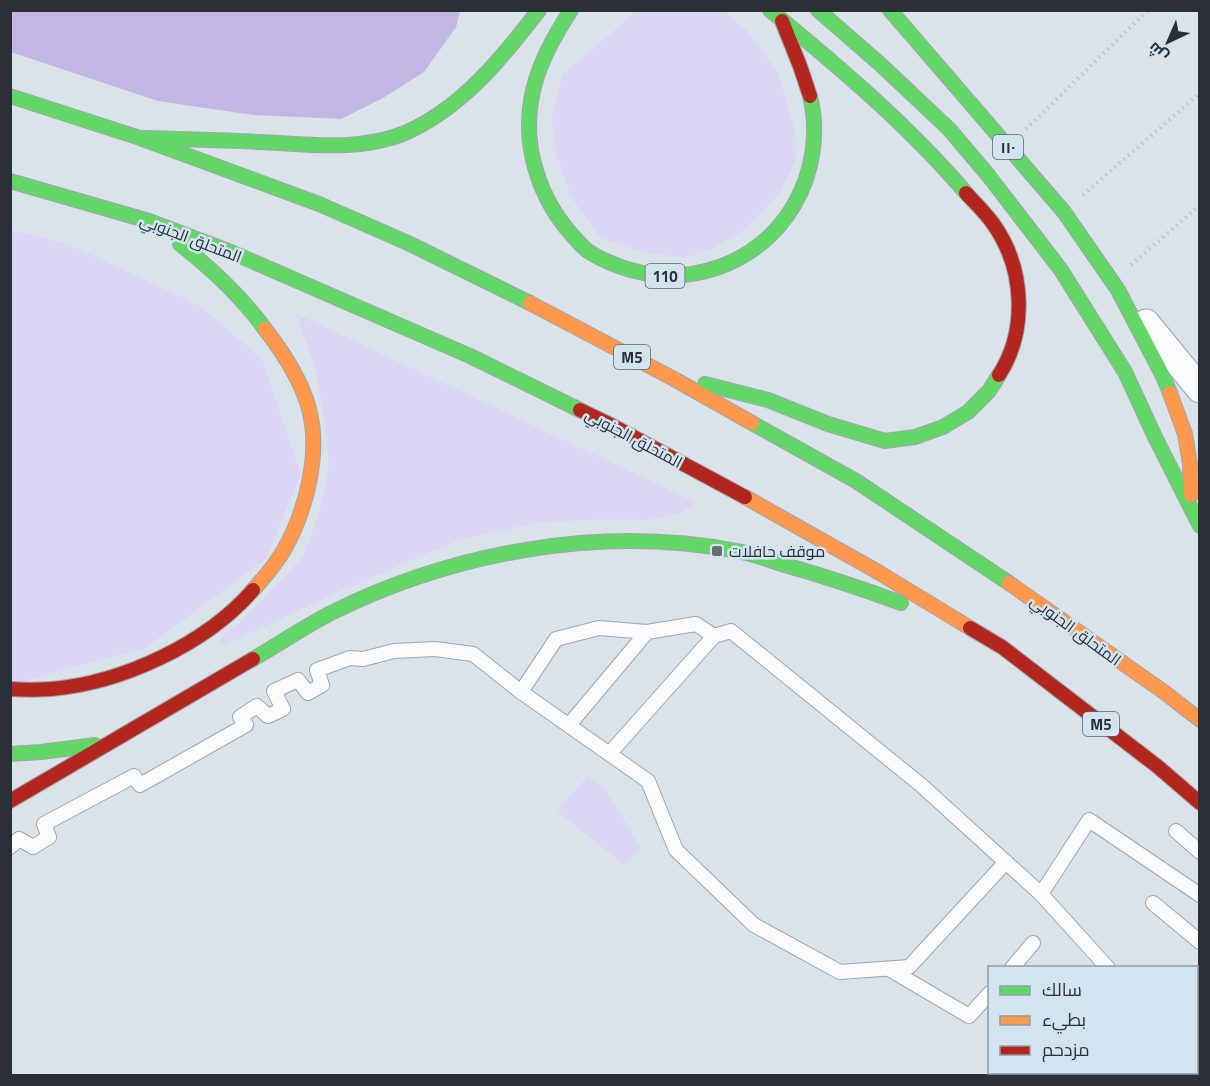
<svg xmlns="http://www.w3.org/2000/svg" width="1210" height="1086" viewBox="0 0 1210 1086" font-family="'Titillium Web',Cairo,sans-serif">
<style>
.green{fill:#dbd5f6}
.forest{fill:#c2b6e4}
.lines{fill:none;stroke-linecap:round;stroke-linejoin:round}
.lane-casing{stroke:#9fa5ab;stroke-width:16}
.street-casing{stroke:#9fa5ab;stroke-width:29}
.fast-casing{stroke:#9fa5ab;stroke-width:16}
.slow-casing{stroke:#9fa5ab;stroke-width:16}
.jam-casing{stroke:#9fa5ab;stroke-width:16}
.path{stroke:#bfc1c4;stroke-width:4;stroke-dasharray:1.5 4.5;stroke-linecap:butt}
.lane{stroke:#f9fbfc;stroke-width:14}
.street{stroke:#f9fbfc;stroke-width:27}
.fast{stroke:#63d668;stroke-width:14}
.slow{stroke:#ff974d;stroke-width:14}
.jam{stroke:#b3261e;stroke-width:14}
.poi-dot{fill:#686f74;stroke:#d3e4f1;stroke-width:2}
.labels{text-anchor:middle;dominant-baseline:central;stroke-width:5;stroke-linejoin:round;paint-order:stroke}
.shield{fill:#d3e4f1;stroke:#5d666d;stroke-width:1.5}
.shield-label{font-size:15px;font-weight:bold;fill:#2a3035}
.street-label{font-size:16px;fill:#2a3035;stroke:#d3e4f1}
.poi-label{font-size:16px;fill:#2a3035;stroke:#d3e4f1;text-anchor:start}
</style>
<rect width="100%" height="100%" fill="#dae3ea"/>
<!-- green -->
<g class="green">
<path d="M637 11H723L747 30 778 73 795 131 796 160 778 195 744 230 712 249 684 258 646 253 601 238 571 197 556 154 552 119 562 75Z"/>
<path d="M11 230 68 244 199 305 262 359 301 474 266 559 145 648 19 682H11Z"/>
<path d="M295 313 697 503 679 514 646 520 603 519 534 523 457 541 338 592 220 647V638L245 618 303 557 320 510 329 467 324 417 314 364Z"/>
<path d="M588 776 604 787 641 848 624 865 557 811Z"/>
</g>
<!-- forest -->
<path class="forest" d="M11 10H460V11L456 27 424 72 383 98 341 119 253 115 158 101 11 52Z"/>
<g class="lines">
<defs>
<g id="lane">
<path d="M521 692 556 639 599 628 647 632"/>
<path d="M569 725 647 632 696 624 714 636"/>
<path d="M610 753 714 636 731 631 921 785 1041 894 1089 820 1200 895"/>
<path d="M1176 831 1200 852"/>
<path d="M10 847 19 839 33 847 49 837 44 824 134 776 140 785 246 725 240 717 257 706 268 716 283 709 274 691 298 680 308 693 322 685 317 670 350 658 363 659 394 651 435 649 473 654 521 692 648 781 676 850 754 925 840 972 909 967 1006 862"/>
<path d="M1041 894 1108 968"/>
<path d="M1153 903 1200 942"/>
<path d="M1012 968 1033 943"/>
<path d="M889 969 969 1016 990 993"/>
<path d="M1044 1072 1047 1076"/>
<path d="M1088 1076 1090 1072"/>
</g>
<path id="street" d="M1146 323 1200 389"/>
<g id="fast">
<path d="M571 10C553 38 536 68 531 101 523 149 540 199 572 235 577 240 582 247 588 251 598 258 610 263 621 267 686 290 759 265 794 205 813 173 819 132 810 96"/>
<path d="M770 10C839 67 908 125 966 193"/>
<path d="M818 10 880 64 949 129 988 175 1061 270 1125 372 1155 437 1200 526"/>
<path d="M890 10 1064 212 1118 290 1163 376 1170 393"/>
<path d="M10 96 140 138 319 204 408 243 530 303"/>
<path d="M145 138C183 139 221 140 260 142 308 144 359 152 405 133 462 108 502 58 539 10"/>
<path d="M10 181 149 221 231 252 470 356 580 410"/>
<path d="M180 244C212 269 241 296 265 329"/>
<path d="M705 384 768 400 828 424 885 441 915 437 943 427 968 412 989 391 999 375"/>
<path d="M752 423 856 481 1009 583"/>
<path d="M253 659C279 644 304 627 331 613 454 552 601 525 737 551 753 554 769 560 785 565 824 576 863 589 901 603"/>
<path d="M10 754 41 752 95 745"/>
</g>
<g id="slow">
<path d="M530 303 674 379 752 423"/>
<path d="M1170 393 1185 434 1190 464 1191 495"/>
<path d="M745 497 878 572 970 628"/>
<path d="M1009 583 1164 692 1200 720"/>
<path d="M253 590C264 578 275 565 284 550 306 511 321 453 309 409 302 382 282 351 265 329"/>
</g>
<g id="jam">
<path d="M782 21 800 66 810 96"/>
<path d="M966 193C975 203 986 213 994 225 1024 268 1028 330 999 375"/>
<path d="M580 410 611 425 745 497"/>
<path d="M970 628 1002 647 1157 766 1200 803"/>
<path d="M10 689C24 690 37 690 51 689 122 683 206 644 253 590"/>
<path d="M10 801 253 659"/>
</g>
</defs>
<!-- lane casing -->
<use href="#lane" class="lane-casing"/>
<!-- street casing -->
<use href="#street" class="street-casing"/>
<!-- fast casing -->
<use href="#fast" class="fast-casing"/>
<!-- slow casing -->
<use href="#slow" class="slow-casing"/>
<!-- jam casing -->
<use href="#jam" class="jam-casing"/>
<!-- path -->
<g class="path">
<path d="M1026 129 1148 10"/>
<path d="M1083 195 1200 93"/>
<path d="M1131 265 1200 205"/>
</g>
<!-- lane -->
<use href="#lane" class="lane"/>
<!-- street -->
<use href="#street" class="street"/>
<!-- fast -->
<use href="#fast" class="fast"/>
<!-- slow -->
<use href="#slow" class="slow"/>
<!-- jam -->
<use href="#jam" class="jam"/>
</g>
<!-- markers -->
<rect class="poi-dot" x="711" y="545" width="12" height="12" rx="3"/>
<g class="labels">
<!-- shield labels -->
<g class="shield">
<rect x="993" y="135" width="30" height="24" rx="4.5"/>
<rect x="645.5" y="264" width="39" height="24" rx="4.5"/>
<rect x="614" y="345" width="36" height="24" rx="4.5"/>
<rect x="1083" y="712" width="36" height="24" rx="4.5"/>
</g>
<g class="shield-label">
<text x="1008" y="147">١١٠</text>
<text x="665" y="276">110</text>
<text x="632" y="357">M5</text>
<text x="1101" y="724">M5</text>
</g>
<!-- street labels -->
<g class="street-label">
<text transform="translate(191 238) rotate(21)">المتحلق الجنوبي</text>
<text transform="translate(634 438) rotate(28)">المتحلق الجنوبي</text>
<text transform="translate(1076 630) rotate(36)">المتحلق الجنوبي</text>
</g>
<!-- poi labels -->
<g class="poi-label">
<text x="729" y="551">موقف حافلات</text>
</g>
</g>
<!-- border -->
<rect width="1210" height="1086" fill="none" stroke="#2a3035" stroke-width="24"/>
<!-- legend -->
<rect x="988" y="966" width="210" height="108" fill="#d3e4f1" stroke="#8f9ca6" stroke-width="1.5"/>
<rect x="1000" y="986" width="30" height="9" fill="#63d668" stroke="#8f9ca6" stroke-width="1.5"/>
<text x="1042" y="996" font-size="18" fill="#2a3035">سالك</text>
<rect x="1000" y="1016" width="30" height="9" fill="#ff974d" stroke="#8f9ca6" stroke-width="1.5"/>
<text x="1042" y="1026" font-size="18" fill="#2a3035">بطيء</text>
<rect x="1000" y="1046" width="30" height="9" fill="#b3261e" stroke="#8f9ca6" stroke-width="1.5"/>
<text x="1042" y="1056" font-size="18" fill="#2a3035">مزدحم</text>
<!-- north arrow -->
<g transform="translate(1168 42) rotate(224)" stroke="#d3e4f1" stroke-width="4.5" paint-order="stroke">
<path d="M0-4.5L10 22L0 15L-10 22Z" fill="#2a3035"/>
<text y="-9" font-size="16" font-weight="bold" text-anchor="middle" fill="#2a3035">ش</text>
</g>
</svg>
